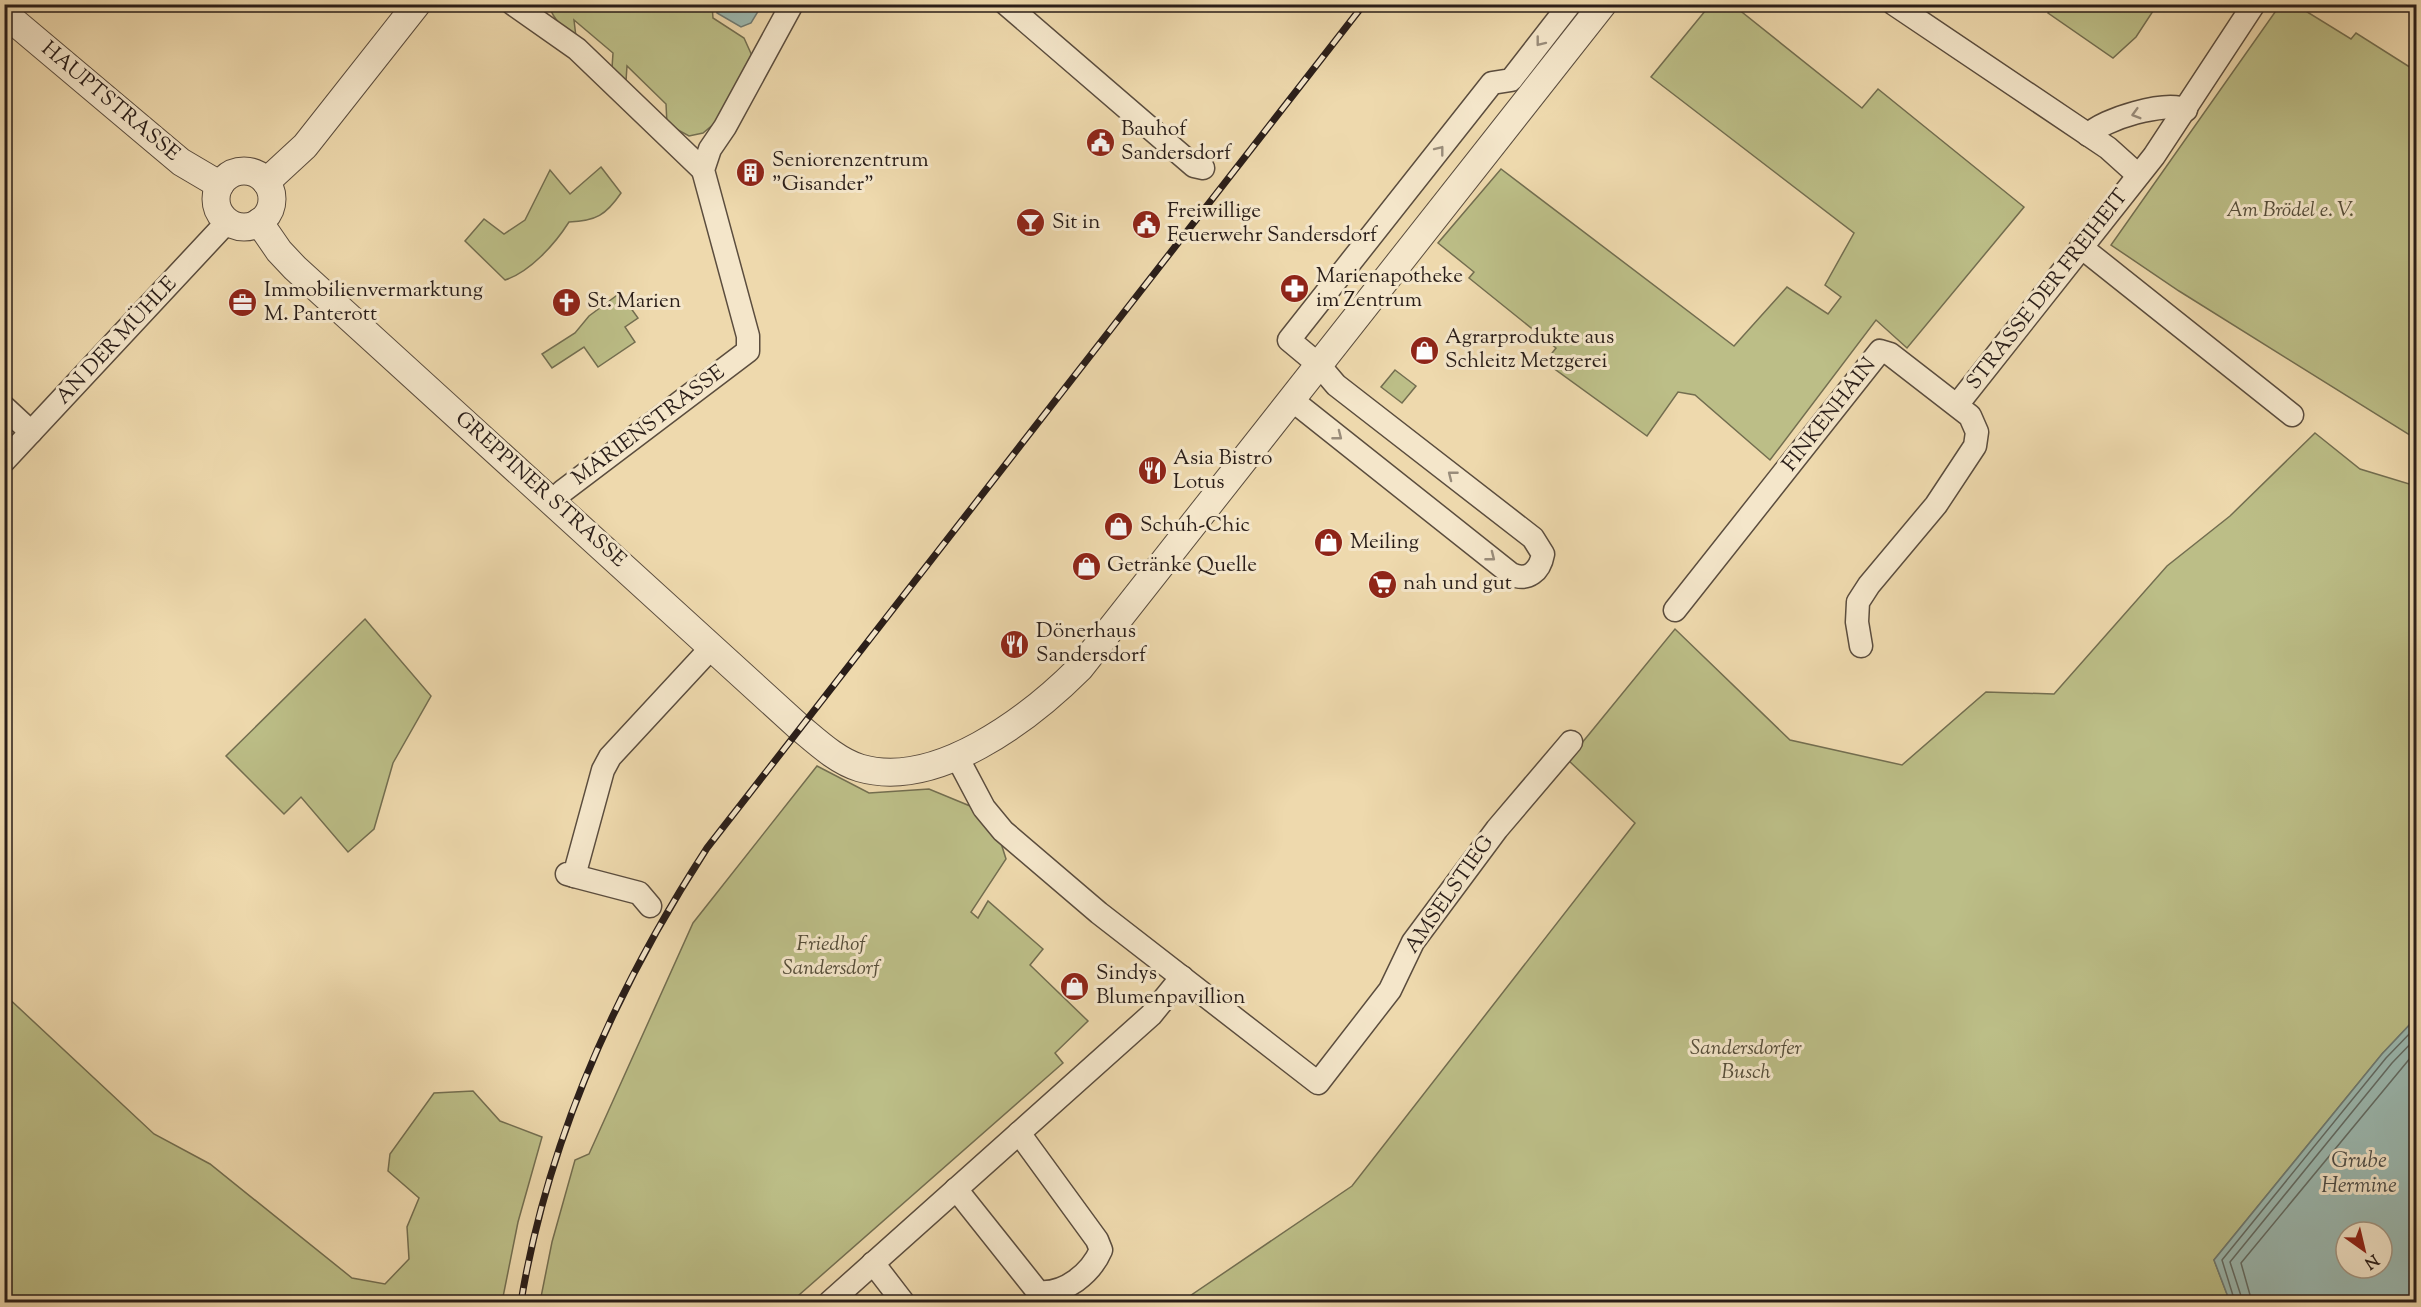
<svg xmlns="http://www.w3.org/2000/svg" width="2421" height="1307" viewBox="0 0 2421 1307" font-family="'Sorts Mill Goudy',serif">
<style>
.green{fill:#bcbe87;stroke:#736e50;stroke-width:1.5}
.water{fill:#9bb9b1;stroke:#6e7b74;stroke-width:1.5;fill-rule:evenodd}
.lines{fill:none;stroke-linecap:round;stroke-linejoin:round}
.shore{stroke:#626c65;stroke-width:1.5}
.minor-casing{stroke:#5b4d3e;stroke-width:25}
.tertiary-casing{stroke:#5b4d3e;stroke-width:29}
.minor{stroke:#f4e6ca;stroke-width:22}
.tertiary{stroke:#f4e6ca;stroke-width:27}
.rail-casing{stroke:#2a1e19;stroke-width:7}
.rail{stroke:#f4e6ca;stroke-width:4.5;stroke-dasharray:14;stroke-linecap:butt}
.oneway{stroke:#998c7a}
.labels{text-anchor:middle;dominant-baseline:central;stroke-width:6;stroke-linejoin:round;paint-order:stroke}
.street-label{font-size:21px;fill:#2a1e19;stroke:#f4e6ca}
.poi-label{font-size:21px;fill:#2a1e19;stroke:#f4e6ca;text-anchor:start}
.park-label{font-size:21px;font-style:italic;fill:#564e3a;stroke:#f4e6ca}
.water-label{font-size:22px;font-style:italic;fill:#4c4c47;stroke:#f4e6ca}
</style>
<rect width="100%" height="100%" fill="#eed9ad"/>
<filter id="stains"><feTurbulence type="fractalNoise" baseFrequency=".00333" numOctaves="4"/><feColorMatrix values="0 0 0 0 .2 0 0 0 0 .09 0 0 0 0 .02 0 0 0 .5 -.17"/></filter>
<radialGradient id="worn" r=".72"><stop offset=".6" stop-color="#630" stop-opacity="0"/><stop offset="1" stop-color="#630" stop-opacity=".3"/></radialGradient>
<!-- green -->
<g class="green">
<path d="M552 4 712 5 713 18 744 38 753 58 715 123 703 133 689 136 667 124 666 104 627 66 626 81 612 68 613 53 574 20 576 37C566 29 554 21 550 8Z"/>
<path d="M1710 5H1733L1862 108 1878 89 2024 207 1907 348 1876 320 1770 460 1695 395 1678 392 1647 436 1545 362 1556 348 1469 278 1474 272 1438 243 1501 169 1734 346 1787 287 1828 314 1841 297 1825 285 1854 233 1651 77Z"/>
<path d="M2052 5V4L2157 5 2136 37 2113 58 2048 13Z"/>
<path d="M2280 5H2296L2351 39 2356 33 2416 71V439L2179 291 2111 245Z"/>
<path d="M601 167 621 193C606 215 596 221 569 222 555 244 530 272 505 280L465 241 484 219 504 234 525 220 550 170 570 194Z"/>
<path d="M620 293 638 318 625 327 635 342 598 367 584 347 552 368 542 354 575 333 589 316Z"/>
<path d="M1395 370 1416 386 1402 403 1381 387Z"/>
<path d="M2315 433 2360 469 2416 486V1018L2382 1054 2214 1260 2230 1302H1181L1352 1186 1635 823 1568 760 1675 629 1790 740 1902 765 1986 692 2054 694 2167 566 2230 516Z"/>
<path d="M365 619 431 696 393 763 374 829 348 852 301 797 284 814 226 756Z"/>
<path d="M817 766 869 793 929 789 970 806 1000 840 1006 859 971 912 978 918 988 901 1043 949 1030 965 1088 1021 1055 1053 1063 1063 791 1302H540L552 1242 575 1160 589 1154 693 923Z"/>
<path d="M4 994 154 1134 210 1164 352 1278 385 1284 409 1259 407 1227 419 1198 388 1171 390 1154 434 1093 473 1091 500 1121 542 1137 518 1222 502 1302H5Z"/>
</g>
<!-- water -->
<g class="water">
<path d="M716 5V4L762 5 751 23 741 27 717 13Z"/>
<path d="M2416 1018V1302H2230L2214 1260 2382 1054ZM2346 1232H2382V1268H2346Z"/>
</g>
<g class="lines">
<!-- shore -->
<g class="shore">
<path d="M2235 1302 2222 1260 2386 1058 2416 1027"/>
<path d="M2243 1302 2230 1262 2392 1063 2416 1038"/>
<path d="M2252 1302 2241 1263 2416 1051"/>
</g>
<defs>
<g id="minor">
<path d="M513 4 577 49 703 170"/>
<path d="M1006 4 1194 166 1203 168"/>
<path d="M1894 4 2108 148 2138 175"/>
<path d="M2088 135C2103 119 2167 100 2186 110"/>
<path d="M2081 247 2292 415"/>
<path d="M1292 400 1511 574C1528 582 1540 571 1543 554L1533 538 1336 385 1319 365 1289 340 1492 83 1511 80 1570 4"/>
<path d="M1957 405 2154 156 2254 4"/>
<path d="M4 407 31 432"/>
<path d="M4 461 228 221"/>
<path d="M553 502 563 491 748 351V336L703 170 710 149 725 127 792 4"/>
<path d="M1675 610 1880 351 1890 354 1970 416 1977 432 1975 446 1936 505 1869 585 1858 602 1857 622 1861 646"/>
<path d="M956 755 984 808 1003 831 1099 913 1318 1083 1390 990 1413 942 1497 829 1571 742"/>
<path d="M567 874 574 876 603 770 610 757 712 647"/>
<path d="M574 876 639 893 650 906"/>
<path d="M956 1189 1038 1292C1065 1295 1091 1273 1101 1250L1097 1240 1019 1133"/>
<path d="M873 1263 903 1302"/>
<path d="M830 1302 1151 1015 1182 977"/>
</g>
<g id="tertiary">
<path d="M4 13 156 141 181 162 220 185"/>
<circle cx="244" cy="199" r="28"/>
<path d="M266 182 305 146 417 4"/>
<path d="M259 222 279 251 295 268 799 727C817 742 837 761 860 768 936 790 1029 719 1080 668L1603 4"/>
</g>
</defs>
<!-- minor casing -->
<use href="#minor" class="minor-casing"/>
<!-- tertiary casing -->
<use href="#tertiary" class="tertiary-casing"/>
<!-- minor -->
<use href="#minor" class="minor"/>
<!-- tertiary -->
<use href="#tertiary" class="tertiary"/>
<defs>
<path id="rail" d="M521 1302C548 1138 617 987 707 848L1364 4"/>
</defs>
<!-- rail casing -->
<use href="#rail" class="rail-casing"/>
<!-- rail -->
<use href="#rail" class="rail"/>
</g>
<!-- one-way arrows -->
<defs><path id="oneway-chevron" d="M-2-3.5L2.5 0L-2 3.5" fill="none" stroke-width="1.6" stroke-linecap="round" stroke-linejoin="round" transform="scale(1.5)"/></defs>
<g class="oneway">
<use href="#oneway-chevron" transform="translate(1540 42) rotate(128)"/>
<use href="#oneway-chevron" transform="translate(2136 114) rotate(164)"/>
<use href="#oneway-chevron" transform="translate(1440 150) rotate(-52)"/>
<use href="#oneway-chevron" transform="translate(1338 436) rotate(38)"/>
<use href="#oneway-chevron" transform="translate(1452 475) rotate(-142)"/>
<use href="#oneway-chevron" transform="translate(1491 557) rotate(38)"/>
</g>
<!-- icons -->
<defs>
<symbol id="civic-disc" viewBox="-11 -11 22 22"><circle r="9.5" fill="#8f2418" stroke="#f4e6ca"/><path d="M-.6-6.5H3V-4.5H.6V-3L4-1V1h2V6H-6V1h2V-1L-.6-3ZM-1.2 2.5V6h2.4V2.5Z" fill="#fff"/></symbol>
<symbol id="building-disc" viewBox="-11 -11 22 22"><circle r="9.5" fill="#8f2418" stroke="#f4e6ca"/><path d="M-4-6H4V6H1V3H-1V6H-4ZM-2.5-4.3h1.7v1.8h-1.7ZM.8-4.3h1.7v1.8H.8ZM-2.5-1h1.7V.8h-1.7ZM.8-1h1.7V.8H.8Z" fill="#fff"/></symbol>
<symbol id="bar-disc" viewBox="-11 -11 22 22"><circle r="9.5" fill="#8f2418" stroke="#f4e6ca"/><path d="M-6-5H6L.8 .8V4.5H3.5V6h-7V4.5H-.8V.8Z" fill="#fff"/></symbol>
<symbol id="pharmacy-disc" viewBox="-11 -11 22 22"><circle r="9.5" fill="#8f2418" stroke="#f4e6ca"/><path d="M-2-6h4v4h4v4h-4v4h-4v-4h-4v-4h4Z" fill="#fff"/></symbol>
<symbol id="church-disc" viewBox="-11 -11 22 22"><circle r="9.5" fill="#8f2418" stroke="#f4e6ca"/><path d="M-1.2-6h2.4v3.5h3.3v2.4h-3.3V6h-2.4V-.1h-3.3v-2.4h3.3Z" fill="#fff"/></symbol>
<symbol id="office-disc" viewBox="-11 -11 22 22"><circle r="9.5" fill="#8f2418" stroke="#f4e6ca"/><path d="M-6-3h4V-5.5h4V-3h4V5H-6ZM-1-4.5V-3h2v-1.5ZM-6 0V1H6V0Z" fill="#fff"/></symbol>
<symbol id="shop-disc" viewBox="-11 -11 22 22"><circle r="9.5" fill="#8f2418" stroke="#f4e6ca"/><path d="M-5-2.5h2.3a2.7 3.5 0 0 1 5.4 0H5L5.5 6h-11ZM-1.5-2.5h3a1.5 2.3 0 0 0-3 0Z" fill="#fff"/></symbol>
<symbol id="restaurant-disc" viewBox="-11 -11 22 22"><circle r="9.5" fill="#8f2418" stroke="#f4e6ca"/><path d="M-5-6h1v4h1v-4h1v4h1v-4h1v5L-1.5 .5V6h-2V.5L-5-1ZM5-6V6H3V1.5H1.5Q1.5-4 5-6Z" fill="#fff"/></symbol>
<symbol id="supermarket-disc" viewBox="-11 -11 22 22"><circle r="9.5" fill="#8f2418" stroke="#f4e6ca"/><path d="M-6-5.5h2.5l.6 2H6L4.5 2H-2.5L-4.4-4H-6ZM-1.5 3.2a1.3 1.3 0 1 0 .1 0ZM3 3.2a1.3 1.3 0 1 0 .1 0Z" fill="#fff"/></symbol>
</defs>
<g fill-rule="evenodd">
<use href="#civic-disc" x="1084" y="126" width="33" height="33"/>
<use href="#building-disc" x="734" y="156" width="33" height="33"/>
<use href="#bar-disc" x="1014" y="206" width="33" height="33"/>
<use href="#civic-disc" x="1130" y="208" width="33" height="33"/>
<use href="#pharmacy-disc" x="1278" y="272" width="33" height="33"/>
<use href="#church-disc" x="550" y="286" width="33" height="33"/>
<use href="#office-disc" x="226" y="286" width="33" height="33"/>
<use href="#shop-disc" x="1408" y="334" width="33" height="33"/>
<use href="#restaurant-disc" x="1136" y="454" width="33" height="33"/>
<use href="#shop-disc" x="1102" y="510" width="33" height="33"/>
<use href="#shop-disc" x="1312" y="526" width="33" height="33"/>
<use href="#shop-disc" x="1070" y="550" width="33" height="33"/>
<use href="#supermarket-disc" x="1366" y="568" width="33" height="33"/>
<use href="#restaurant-disc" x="998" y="628" width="33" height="33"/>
<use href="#shop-disc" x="1058" y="970" width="33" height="33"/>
</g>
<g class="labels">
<!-- street labels -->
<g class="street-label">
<text transform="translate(110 102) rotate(40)">HAUPTSTRASSE</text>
<text transform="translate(2048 290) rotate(-52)">STRASSE DER FREIHEIT</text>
<text transform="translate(117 341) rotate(-47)">AN DER MÜHLE</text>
<text transform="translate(1830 415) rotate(-52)">FINKENHAIN</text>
<text transform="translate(649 426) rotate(-37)">MARIENSTRASSE</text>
<text transform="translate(540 490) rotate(42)">GREPPINER STRASSE</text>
<text transform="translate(1450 895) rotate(-55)">AMSELSTIEG</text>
</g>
<!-- poi labels -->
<g class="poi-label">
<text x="1121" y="130">Bauhof<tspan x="1121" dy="24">Sandersdorf</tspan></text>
<text x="772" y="161">Seniorenzentrum<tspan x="772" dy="24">"Gisander"</tspan></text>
<text x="1167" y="212">Freiwillige<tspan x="1167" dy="24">Feuerwehr Sandersdorf</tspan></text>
<text x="1052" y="223">Sit in</text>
<text x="1316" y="277">Marienapotheke<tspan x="1316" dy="24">im Zentrum</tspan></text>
<text x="264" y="291">Immobilienvermarktung<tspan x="264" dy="24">M. Panterott</tspan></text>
<text x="587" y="302">St. Marien</text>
<text x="1445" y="338">Agrarprodukte aus<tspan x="1445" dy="24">Schleitz Metzgerei</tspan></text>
<text x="1173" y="459">Asia Bistro<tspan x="1173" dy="24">Lotus</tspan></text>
<text x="1140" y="526">Schuh-Chic</text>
<text x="1350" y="543">Meiling</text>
<text x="1107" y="566">Getränke Quelle</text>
<text x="1403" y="584">nah und gut</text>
<text x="1036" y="632">Dönerhaus<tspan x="1036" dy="24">Sandersdorf</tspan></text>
<text x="1096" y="974">Sindys<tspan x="1096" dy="24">Blumenpavillion</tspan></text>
</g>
<!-- park labels -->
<g class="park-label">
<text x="2290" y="211">Am Brödel e. V.</text>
<text x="831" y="945">Friedhof<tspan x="831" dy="24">Sandersdorf</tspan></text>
<text x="1746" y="1049">Sandersdorfer<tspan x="1746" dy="24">Busch</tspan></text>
</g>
<!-- water labels -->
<g class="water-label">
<text x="2359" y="1162">Grube<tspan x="2359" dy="25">Hermine</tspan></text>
</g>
</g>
<!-- margin -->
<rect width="2421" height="1307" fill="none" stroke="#eed9ad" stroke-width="24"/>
<rect x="6" y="6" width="2409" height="1295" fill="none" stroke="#2a1e19" stroke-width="3"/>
<rect x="12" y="12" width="2397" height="1283" fill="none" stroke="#2a1e19" stroke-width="1.5"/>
<!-- north arrow -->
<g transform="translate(2364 1250) rotate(146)"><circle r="28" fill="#f4e6ca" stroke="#a39683" stroke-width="1.5"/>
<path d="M0-4.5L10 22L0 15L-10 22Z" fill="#8f2418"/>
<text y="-9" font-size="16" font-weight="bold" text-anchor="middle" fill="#2a1e19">N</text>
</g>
<rect width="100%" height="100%" filter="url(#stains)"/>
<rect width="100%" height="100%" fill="url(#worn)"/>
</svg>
